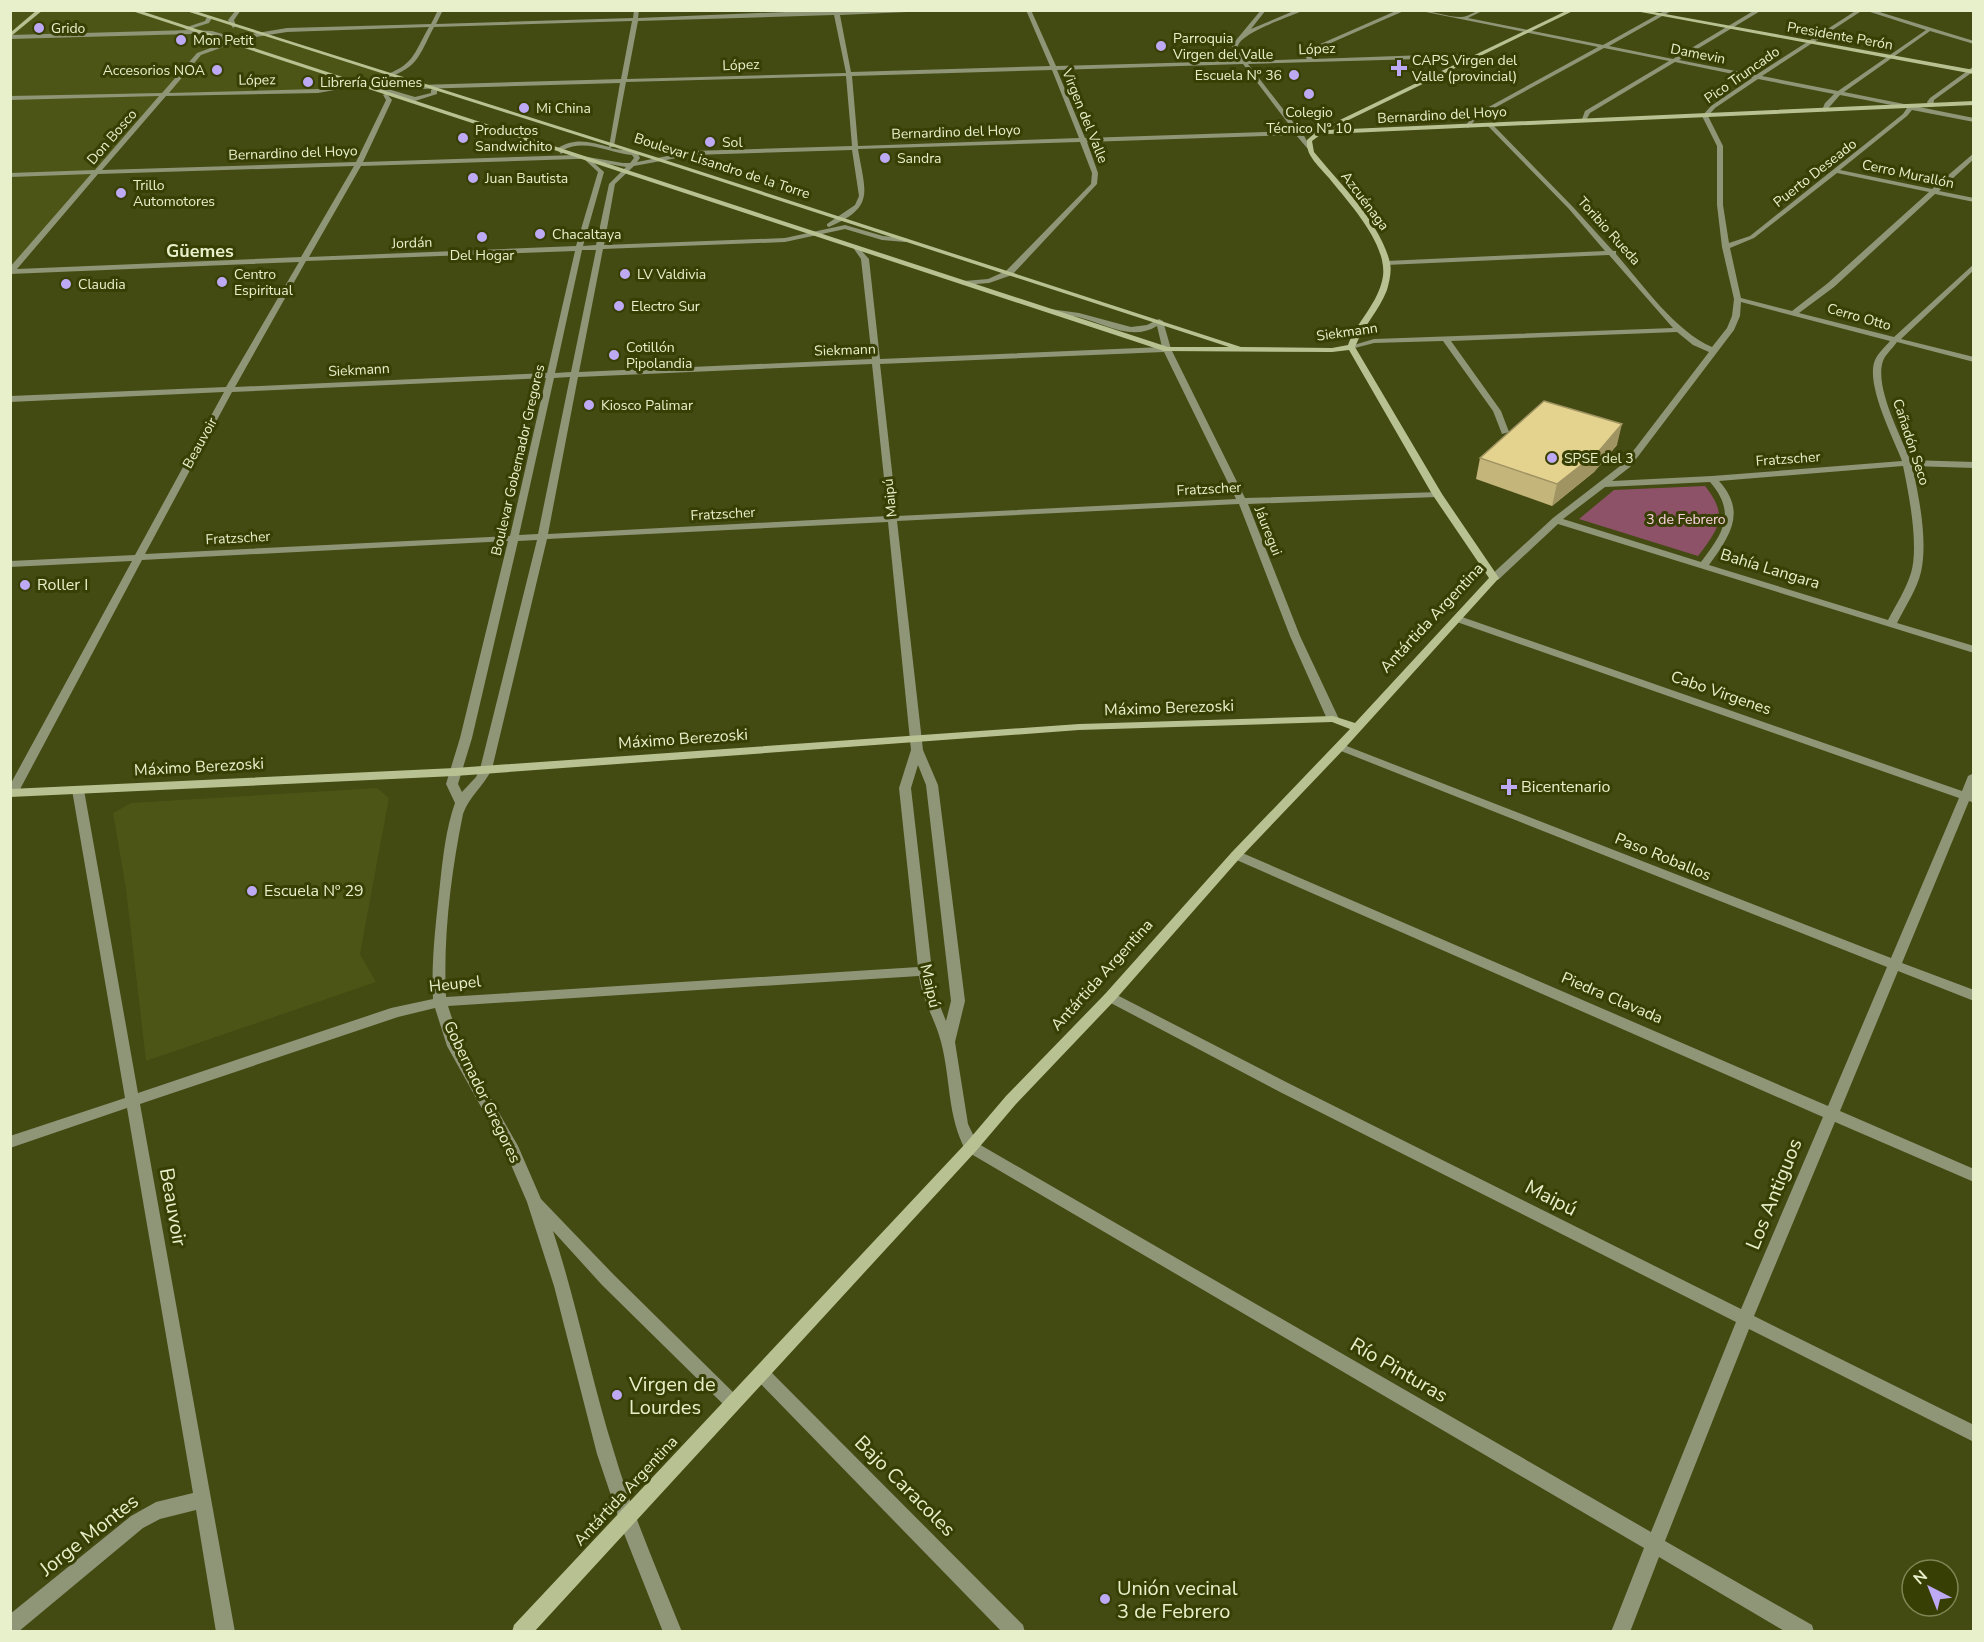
<svg xmlns="http://www.w3.org/2000/svg" width="1984" height="1642" viewBox="0 0 1984 1642" font-family="'Nunito Sans',sans-serif">
<style>
.built{fill:#4d5516}
.green{fill:#8e5268}
.lines{fill:none;stroke-linecap:round;stroke-linejoin:round}
.street{fill:#8f9577;fill-rule:evenodd}
.secondary{fill:#b8c191;fill-rule:evenodd}
.wall{fill:#c4b57a}
.shaded-wall{fill:#a09463}
.building{fill:#e4d38e;stroke:#a09463;stroke-width:1.5}
.poi-dot{fill:#bea9f5;stroke:#383f04;stroke-width:2}
.labels{text-anchor:middle;dominant-baseline:central;stroke-width:6;stroke-linejoin:round;paint-order:stroke}
.far-poi-label{font-size:14px;fill:#e8f0cb;stroke:#383f04;text-anchor:start}
.far-street-label{font-size:14px;fill:#e8f0cb;stroke:#383f04}
.far-park-label{font-size:14px;fill:#fcd3e0;stroke:#383f04}
.street-label{font-size:16px;fill:#e8f0cb;stroke:#383f04}
.poi-label{font-size:16px;fill:#e8f0cb;stroke:#383f04;text-anchor:start}
.far-district-label{font-size:18px;font-weight:bold;fill:#e8f0cb;stroke:#383f04}
.near-street-label{font-size:20px;fill:#e8f0cb;stroke:#383f04}
.near-poi-label{font-size:20px;fill:#e8f0cb;stroke:#383f04;text-anchor:start}
</style>
<rect width="100%" height="100%" fill="#434a12"/>
<!-- built -->
<g class="built">
<path d="M11 11H239L232 18 233 26 389 75 330 90 166 94 11 272Z"/>
<path d="M377 788 389 798 360 954 376 982 146 1061 126 889 113 813 131 803Z"/>
</g>
<!-- green -->
<path class="green" d="M1705 486C1729 516 1719 528 1698 556L1579 519 1614 490Z"/>
<g class="lines">
<!-- street -->
<g class="street">
<path d="M236 10H241L234 20 236 26 233 28 228 20Z"/>
<path d="M438 10H443L436 24 633 18 634 10H639L638 18 834 10H952L840 15 851 72 1050 66 1026 10H1031L1056 66 1240 61 1232 50V45L1261 10H1266L1251 29 1296 10H1304C1293 16 1234 34 1238 49 1239 53 1244 58 1246 61L1307 59 1302 52 1398 10H1406L1308 53 1313 59 1454 54 1476 57 1474 60 1454 58 1248 64 1300 131H1321L1319 134H1303L1311 148H1307L1296 135 1087 142 1098 173 1097 184 1012 275 989 283 964 285 960 283 964 281 988 279 1006 271 1091 184 1092 173 1080 142 858 149C865 192 876 207 829 227L827 226V224L855 205 859 196 852 150 693 155 634 166 615 184 604 245 785 238 845 225 883 236 905 238 909 240 905 242 882 240 845 229 785 242 603 249 579 372 872 359 861 259 854 249 858 247 869 259 880 359 1162 347 1157 326C1131 342 1104 323 1078 317 1069 315 1059 315 1050 313L1046 311 1050 309 1079 313 1131 327 1147 325 1159 319 1163 321 1171 349 1245 498 1440 492 1442 494 1437 497 1248 504 1300 636 1339 719 1333 722 1327 719 1290 636 1239 504 897 521 923 750 938 785 965 1001 955 1042 968 1124 977 1143 1651 1532 1736 1322 1280 1092 1105 1000 1103 997 1105 994H1115L1290 1084 1741 1309 1823 1117 1232 858 1230 855 1232 852H1240L1828 1106 1887 967 1336 749 1334 747 1340 744 1344 745 1891 958 1959 798 1454 621 1453 619 1454 617H1462L1962 791 1968 776 1974 773V803L1969 801 1902 963 1974 990V1001L1898 971 1840 1111 1974 1169V1182L1835 1122 1754 1316 1974 1425V1442L1749 1329 1665 1541 1812 1625 1814 1632H1786L1659 1557 1630 1632H1611L1644 1548 966 1151C947 1116 951 1080 941 1042 935 1018 923 1003 919 976L448 1006 461 1046 518 1146 541 1199 614 1275 739 1398 741 1403 739 1408 733 1411 727 1408 602 1285 553 1231C577 1304 591 1379 614 1452 632 1513 658 1572 682 1632H663L623 1531 597 1454 554 1286 527 1202 503 1146 447 1046 435 1008 398 1017 140 1104 235 1632H216L196 1510 160 1519 143 1528 18 1632H10V1614L131 1516 156 1502 193 1493 127 1108 10 1148V1136L125 1098 72 790 78 786 84 790 138 1093 391 1008 433 999C431 961 436 922 440 884 443 857 446 828 455 803L446 784 460 738 508 541 142 560 18 793 16 796H10V785L132 561 10 567V561L135 555 224 392 10 402V396L226 387 299 262 10 274V267L91 174 10 177V173L95 170 159 96 10 100V96L162 93 197 53 232 40 212 35 191 34 10 39V35L191 30 212 31 233 37 287 28 431 24ZM834 15 846 73 627 79 638 21ZM632 21 621 79 418 85 387 78C419 67 419 55 434 27ZM429 27C413 55 414 65 382 76V78L318 89 169 93 201 55 237 42V40L287 32ZM1243 64 1294 131 1085 138 1057 70ZM1052 70 1079 138 858 146 852 76ZM846 76 852 146 693 151 637 162 640 158 637 152C628 150 619 150 610 148L614 146 626 82ZM384 81 418 89 620 83 609 147C591 142 573 137 557 149L561 154 564 152 563 150C585 138 610 153 632 155L634 158 630 163H623L576 155 363 162 392 100 386 93 383 95 386 100 356 162 102 170 166 96 318 93ZM576 159H584L598 172 576 246 309 257 361 166ZM592 161 626 167 609 184 596 245 583 246 604 172ZM354 166 301 257 17 269 98 174ZM582 250H596L571 372 555 373ZM575 251 547 373 235 387 306 261ZM1164 352 1236 499 897 516 880 364ZM872 364 888 516 548 534 578 377ZM570 377 538 534 519 535 554 378ZM546 378 510 536 145 554 232 392ZM888 522 911 750 899 788 918 967 446 997C443 937 451 873 463 814 470 795 483 787 492 769L547 539ZM537 540 480 769 476 777 462 792 458 784 472 738 518 541ZM918 765 926 785 951 1001 946 1021 936 996 932 971 911 788Z"/>
<path d="M1416 10C1431 10 1446 17 1461 17 1469 17 1475 10 1484 10L1468 18 1603 45 1666 10H1673L1609 46 1673 59 1755 10H1762L1679 60 1756 75 1857 10H1863L1762 76 1838 91 1926 30 1864 10H1873L1974 41V44L1930 31 1844 92 1974 118V122L1912 110 1907 116 1840 170 1932 189 1974 153V159L1939 191 1974 198V202L1935 194 1834 287 1799 313 1894 337 1974 264V270L1901 339 1974 357V362L1897 342C1893 348 1885 355 1883 361 1874 387 1901 436 1910 460L1974 462V468L1912 466C1919 496 1928 541 1921 572 1917 589 1905 607 1897 623L1974 646V653L1558 524 1498 580H1490V576L1553 518 1624 463 1709 352 1693 345 1677 332 1451 341 1501 411 1509 432 1502 434 1493 411 1443 341 1374 343 1351 349 1347 347 1374 339 1673 328 1609 255 1386 265 1382 263 1386 261 1605 251 1569 209 1487 125 1492 124 1573 207 1613 251H1616V254C1643 285 1675 331 1712 347L1727 328 1732 316 1734 299 1722 247 1717 205V146L1702 116 1711 106 1752 78 1675 62 1590 113 1585 122H1581L1585 111 1669 61 1604 48 1478 117 1468 128 1465 126 1474 115 1598 47ZM1758 79 1834 94 1825 103 1822 110 1825 112 1840 95 1907 108 1903 114 1750 236 1729 243 1723 205V146L1708 116 1715 108ZM1837 173 1929 192 1828 283 1792 311 1741 298 1730 248 1754 238ZM1741 302 1890 341C1886 346 1878 353 1875 360 1865 384 1893 437 1902 461L1712 476 1612 481 1630 467 1734 330 1740 316ZM1903 466C1909 494 1919 546 1911 573 1906 589 1896 605 1888 620L1709 565C1730 536 1747 512 1719 481ZM1710 482C1737 513 1723 533 1701 562L1563 519 1605 487Z"/>
<path d="M207 17 212 18 209 23 187 30 184 28 205 21Z"/>
<path d="M1974 66V71L1934 100 1933 107H1929L1927 102 1930 98Z"/>
<path d="M381 87 415 97 431 93V90L434 88 437 90V94L415 101 379 90Z"/>
<path d="M761 1366 767 1368 1023 1625 1025 1632H1002L755 1378 753 1373 755 1368Z"/>
</g>
<!-- secondary -->
<g class="secondary">
<path d="M37 10H43L10 37V33Z"/>
<path d="M129 10H138L1168 347H1229L658 161 183 10H192L662 159 1241 347 1332 348 1348 345C1357 321 1379 303 1383 276 1387 243 1348 202 1329 178 1319 166 1305 155 1307 140L1317 131 1568 10H1575L1328 130 1974 101V105L1327 134 1324 132 1312 141 1314 152C1339 183 1381 223 1390 263 1392 272 1389 282 1387 290 1379 311 1363 326 1355 347L1442 494 1499 578 1344 749 1240 858 1115 1000 1016 1104 976 1151 534 1632H512L514 1625 966 1143 1006 1096 1105 994 1232 852 1350 729 1332 722 1079 730 455 776 10 797V789L455 768 1079 724 1333 716 1355 723 1489 578 1432 494 1349 350 1332 352 1164 351Z"/>
<path d="M1630 10H1643L1974 70V74Z"/>
</g>
</g>
<!-- wall -->
<path class="wall" d="M1617 445 1594 472 1552 506 1476 479 1480 458Z"/>
<!-- shaded-wall -->
<path class="shaded-wall" d="M1622 424 1617 445 1594 472 1552 506 1557 484Z"/>
<!-- building -->
<path class="building" d="M1544 401 1622 424 1599 451 1557 484 1480 458Z"/>
<!-- markers -->
<g class="poi-dot">
<circle cx="39" cy="28" r="6"/>
<circle cx="181" cy="40" r="6"/>
<circle cx="1161" cy="46" r="6"/>
<path d="M1396 59h6v6h6v6h-6v6h-6v-6h-6v-6h6z"/>
<circle cx="217" cy="70" r="6"/>
<circle cx="1294" cy="75" r="6"/>
<circle cx="308" cy="82" r="6"/>
<circle cx="1309" cy="94" r="6"/>
<circle cx="524" cy="108" r="6"/>
<circle cx="463" cy="138" r="6"/>
<circle cx="710" cy="142" r="6"/>
<circle cx="885" cy="158" r="6"/>
<circle cx="473" cy="178" r="6"/>
<circle cx="121" cy="193" r="6"/>
<circle cx="540" cy="234" r="6"/>
<circle cx="482" cy="237" r="6"/>
<circle cx="625" cy="274" r="6"/>
<circle cx="222" cy="282" r="6"/>
<circle cx="66" cy="284" r="6"/>
<circle cx="619" cy="306" r="6"/>
<circle cx="614" cy="355" r="6"/>
<circle cx="589" cy="405" r="6"/>
<circle cx="1552" cy="458" r="6"/>
<circle cx="25" cy="585" r="6"/>
<path d="M1506 778h6v6h6v6h-6v6h-6v-6h-6v-6h6z"/>
<circle cx="252" cy="891" r="6"/>
<circle cx="617" cy="1395" r="6"/>
<circle cx="1105" cy="1599" r="6"/>
</g>
<g class="labels">
<!-- far-poi labels -->
<g class="far-poi-label">
<text x="51" y="28">Grido</text>
<text x="1173" y="38">Parroquia<tspan x="1173" dy="16">Virgen del Valle</tspan></text>
<text x="193" y="40">Mon Petit</text>
<text x="1412" y="60">CAPS Virgen del<tspan x="1412" dy="16">Valle (provincial)</tspan></text>
<text x="205" y="70" text-anchor="end">Accesorios NOA</text>
<text x="1282" y="75" text-anchor="end">Escuela Nº 36</text>
<text x="320" y="82">Librería Güemes</text>
<text x="536" y="108">Mi China</text>
<text x="1309" y="112" text-anchor="middle">Colegio<tspan x="1309" dy="16">Técnico Nº 10</tspan></text>
<text x="475" y="130">Productos<tspan x="475" dy="16">Sandwichito</tspan></text>
<text x="722" y="142">Sol</text>
<text x="897" y="158">Sandra</text>
<text x="485" y="178">Juan Bautista</text>
<text x="133" y="185">Trillo<tspan x="133" dy="16">Automotores</tspan></text>
<text x="552" y="234">Chacaltaya</text>
<text x="482" y="255" text-anchor="middle">Del Hogar</text>
<text x="234" y="274">Centro<tspan x="234" dy="16">Espiritual</tspan></text>
<text x="637" y="274">LV Valdivia</text>
<text x="78" y="284">Claudia</text>
<text x="631" y="306">Electro Sur</text>
<text x="626" y="347">Cotillón<tspan x="626" dy="16">Pipolandia</tspan></text>
<text x="601" y="405">Kiosco Palimar</text>
<text x="1564" y="458">SPSE del 3</text>
</g>
<!-- far-street labels -->
<g class="far-street-label">
<text transform="translate(1840 36) rotate(10)">Presidente Perón</text>
<text transform="translate(1317 49) rotate(-2)">López</text>
<text transform="translate(1698 54) rotate(11)">Damevin</text>
<text transform="translate(741 65) rotate(-2)">López</text>
<text transform="translate(1742 75) rotate(-35)">Pico Truncado</text>
<text transform="translate(257 80) rotate(-1)">López</text>
<text transform="translate(1442 115) rotate(-3)">Bernardino del Hoyo</text>
<text transform="translate(1085 116) rotate(68)">Virgen del Valle</text>
<text transform="translate(956 132) rotate(-2)">Bernardino del Hoyo</text>
<text transform="translate(112 137) rotate(-49)">Don Bosco</text>
<text transform="translate(293 153) rotate(-2)">Bernardino del Hoyo</text>
<text transform="translate(722 166) rotate(18)">Boulevar Lisandro de la Torre</text>
<text transform="translate(1815 173) rotate(-38)">Puerto Deseado</text>
<text transform="translate(1908 174) rotate(12)">Cerro Murallón</text>
<text transform="translate(1365 201) rotate(53)">Azcuénaga</text>
<text transform="translate(1609 231) rotate(48)">Toribio Rueda</text>
<text transform="translate(412 243) rotate(-2)">Jordán</text>
<text transform="translate(1859 317) rotate(16)">Cerro Otto</text>
<text transform="translate(1347 332) rotate(-8)">Siekmann</text>
<text transform="translate(845 350) rotate(-2)">Siekmann</text>
<text transform="translate(359 370) rotate(-3)">Siekmann</text>
<text transform="translate(1911 442) rotate(72)">Cañadón Seco</text>
<text transform="translate(200 443) rotate(-61)">Beauvoir</text>
<text transform="translate(1788 459) rotate(-4)">Fratzscher</text>
<text transform="translate(518 460) rotate(-77)">Boulevar Gobernador Gregores</text>
<text transform="translate(1209 489) rotate(-3)">Fratzscher</text>
<text transform="translate(890 498) rotate(-96)">Maipú</text>
<text transform="translate(723 514) rotate(-3)">Fratzscher</text>
<text transform="translate(1268 531) rotate(68)">Jáuregui</text>
<text transform="translate(238 538) rotate(-3)">Fratzscher</text>
</g>
<!-- far-park labels -->
<g class="far-park-label">
<text x="1686" y="519">3 de Febrero</text>
</g>
<!-- street labels -->
<g class="street-label">
<text transform="translate(1770 569) rotate(17)">Bahía Langara</text>
<text transform="translate(1432 618) rotate(-47)">Antártida Argentina</text>
<text transform="translate(1721 693) rotate(19)">Cabo Virgenes</text>
<text transform="translate(1169 708) rotate(-2)">Máximo Berezoski</text>
<text transform="translate(683 739) rotate(-4)">Máximo Berezoski</text>
<text transform="translate(199 767) rotate(-3)">Máximo Berezoski</text>
<text transform="translate(1663 857) rotate(22)">Paso Roballos</text>
<text transform="translate(1102 975) rotate(-48)">Antártida Argentina</text>
<text transform="translate(455 984) rotate(-6)">Heupel</text>
<text transform="translate(930 986) rotate(77)">Maipú</text>
<text transform="translate(1612 998) rotate(23)">Piedra Clavada</text>
<text transform="translate(482 1092) rotate(64)">Gobernador Gregores</text>
<text transform="translate(626 1491) rotate(-47)">Antártida Argentina</text>
</g>
<!-- poi labels -->
<g class="poi-label">
<text x="37" y="585">Roller I</text>
<text x="1521" y="787">Bicentenario</text>
<text x="264" y="891">Escuela Nº 29</text>
</g>
<!-- far-district labels -->
<g class="far-district-label">
<text x="200" y="251">Güemes</text>
</g>
<!-- near-street labels -->
<g class="near-street-label">
<text transform="translate(1774 1194) rotate(-68)">Los Antiguos</text>
<text transform="translate(1551 1198) rotate(27)">Maipú</text>
<text transform="translate(173 1207) rotate(80)">Beauvoir</text>
<text transform="translate(1399 1370) rotate(30)">Río Pinturas</text>
<text transform="translate(905 1486) rotate(45)">Bajo Caracoles</text>
<text transform="translate(89 1535) rotate(-38)">Jorge Montes</text>
</g>
<!-- near-poi labels -->
<g class="near-poi-label">
<text x="629" y="1384">Virgen de<tspan x="629" dy="23">Lourdes</tspan></text>
<text x="1117" y="1588">Unión vecinal<tspan x="1117" dy="23">3 de Febrero</tspan></text>
</g>
</g>
<!-- border -->
<rect width="1984" height="1642" fill="none" stroke="#e8f0cb" stroke-width="24"/>
<!-- north arrow -->
<g transform="translate(1930 1588) rotate(318)"><circle r="28" fill="#383f04" stroke="#7e8654" stroke-width="1.5"/>
<path d="M0-4.5L10 22L0 15L-10 22Z" fill="#bea9f5"/>
<text y="-9" font-size="16" font-weight="bold" text-anchor="middle" fill="#e8f0cb">N</text>
</g>
</svg>
